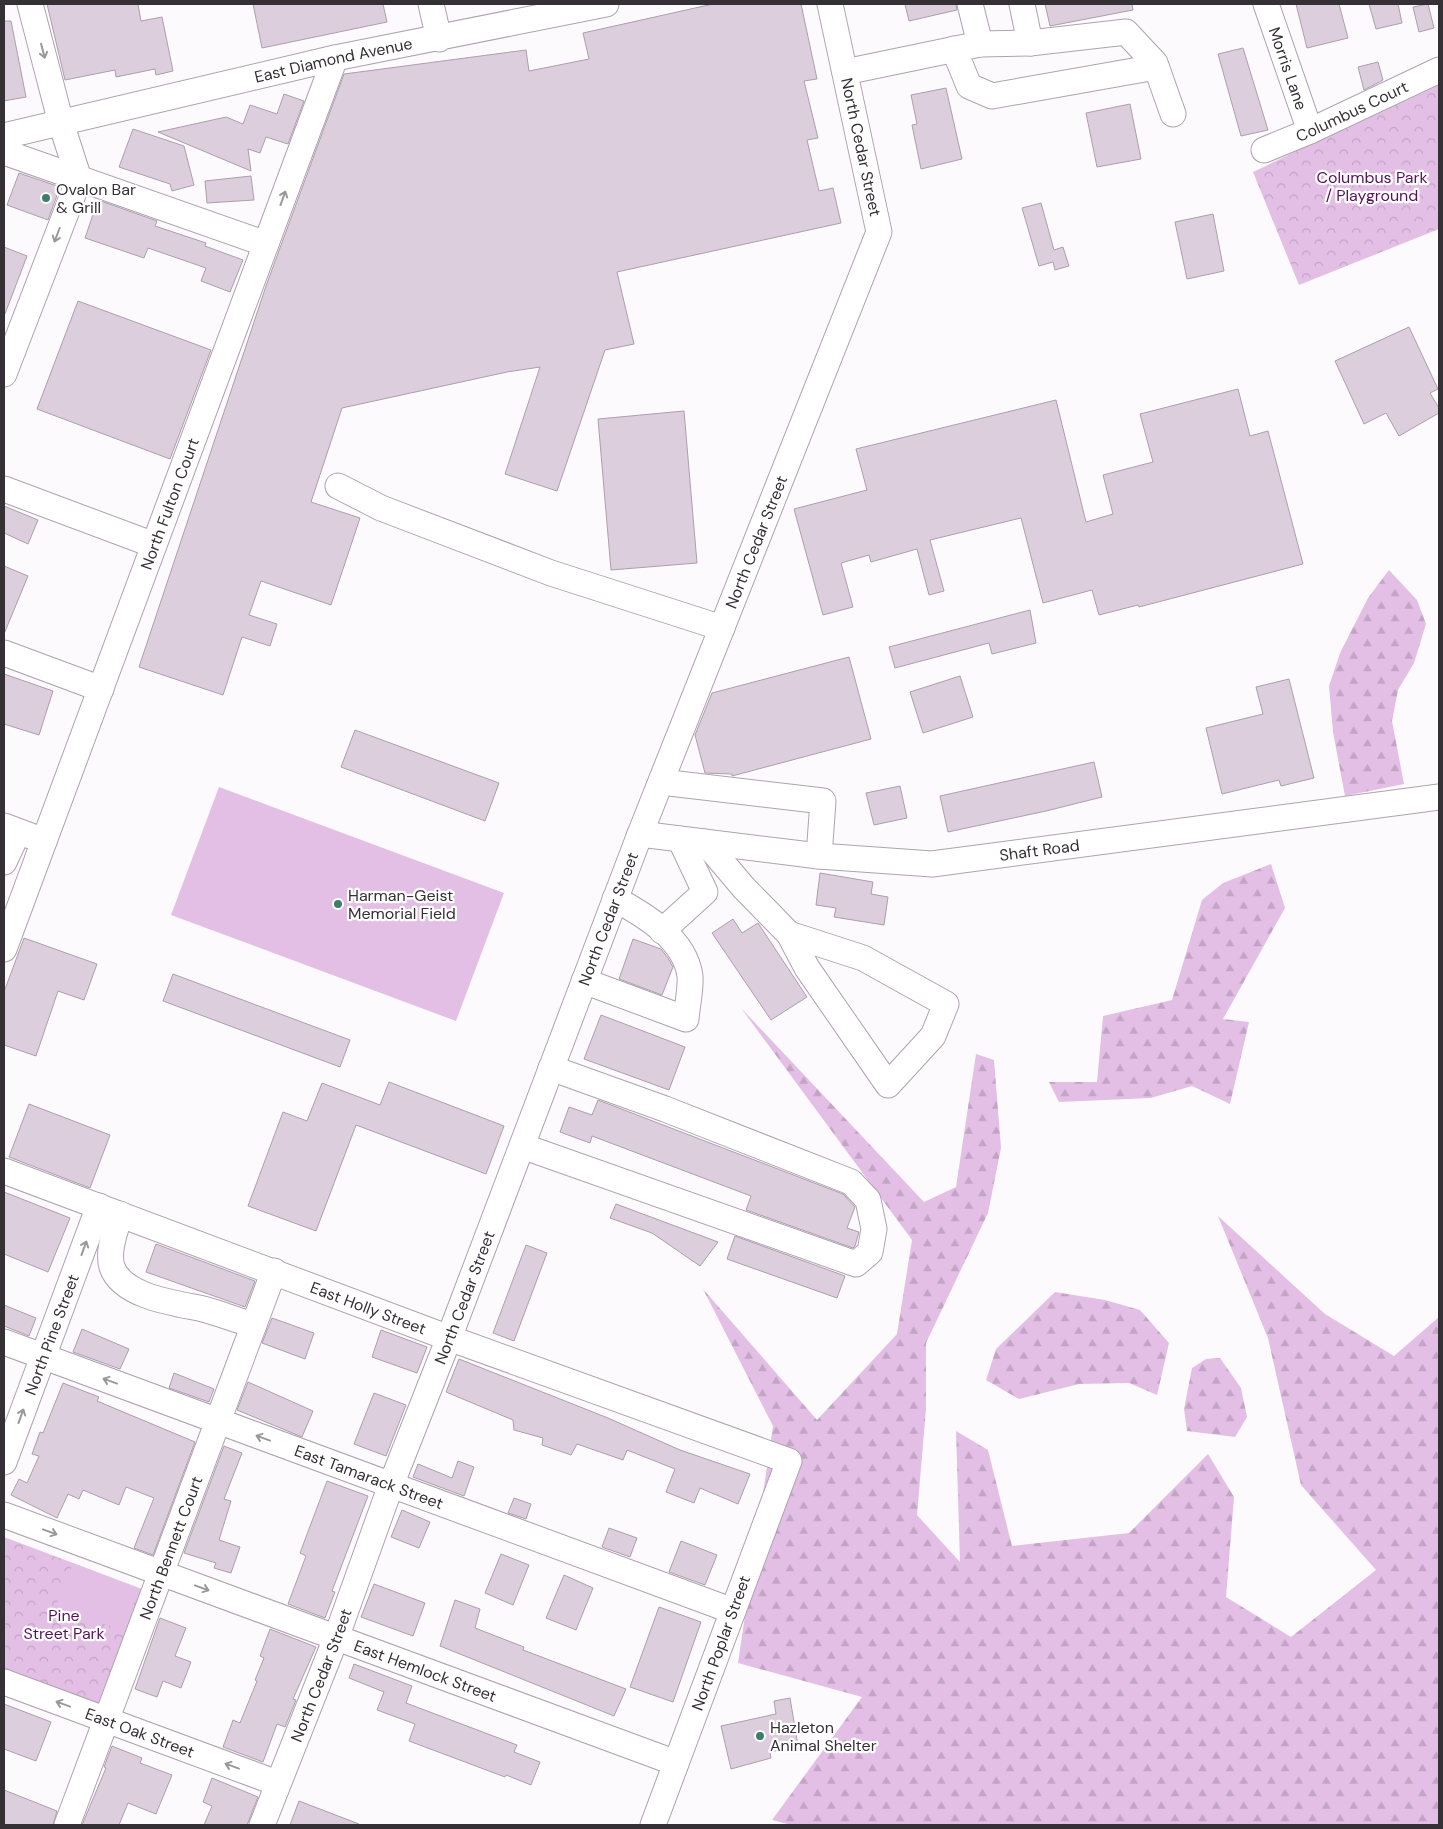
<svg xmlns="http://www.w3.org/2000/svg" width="1443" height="1829" viewBox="0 0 1443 1829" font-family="'DM Sans',sans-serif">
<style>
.forest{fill:url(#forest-firs)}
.park{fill:url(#park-crowns)}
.pitch{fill:#e3bfe5}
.building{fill:#dccedd;stroke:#ac9fad}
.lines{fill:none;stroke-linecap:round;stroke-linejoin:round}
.minor-casing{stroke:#afa2b0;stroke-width:27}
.minor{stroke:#fff;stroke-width:25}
.oneway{stroke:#9a989a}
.poi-dot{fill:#3c7d6d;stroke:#fff;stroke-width:2}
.labels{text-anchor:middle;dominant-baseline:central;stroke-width:4.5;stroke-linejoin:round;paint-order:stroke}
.street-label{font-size:16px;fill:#353035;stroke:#fff}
.park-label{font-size:16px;fill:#57115c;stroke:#fff}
.poi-label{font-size:16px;fill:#353035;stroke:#fff;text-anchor:start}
</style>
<defs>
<pattern id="forest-firs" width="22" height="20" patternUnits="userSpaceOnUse" patternTransform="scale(1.25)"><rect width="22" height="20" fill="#e3bfe5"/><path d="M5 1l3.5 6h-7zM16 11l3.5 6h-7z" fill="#c3a4c5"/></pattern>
<pattern id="park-crowns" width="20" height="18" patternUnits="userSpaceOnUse" patternTransform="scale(1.25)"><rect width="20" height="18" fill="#e3bfe5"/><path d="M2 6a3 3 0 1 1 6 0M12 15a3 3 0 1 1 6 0" fill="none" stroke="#c3a4c5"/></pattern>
</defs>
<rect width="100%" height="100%" fill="#fdfafd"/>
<!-- forest -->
<g class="forest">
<path d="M1389 570 1417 600 1426 624 1414 663 1398 690 1392 721 1404 784 1345 796 1333 732 1329 686 1340 653 1368 598Z"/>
<path d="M1271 864 1285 908 1223 1019 1249 1022 1230 1104 1192 1086 1151 1098 1059 1102 1049 1082H1097L1103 1016 1172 1000 1202 900 1223 883Z"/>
<path d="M741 1008 924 1202 956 1187 976 1054 994 1060 1001 1148 988 1213 926 1343V1409L917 1515 960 1562 956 1431 988 1450 1012 1546 1129 1533 1208 1454 1234 1497 1226 1597 1291 1637 1376 1570 1301 1485 1268 1338 1218 1216 1325 1314 1394 1356 1439 1317V1825H791L772 1820 862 1697 738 1663 773 1426 703 1289 817 1420 897 1334 912 1240Z"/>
<path d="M1055 1292 1105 1300 1140 1310 1169 1343 1157 1395 1129 1383 1079 1384 1019 1399 986 1380 996 1349Z"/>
<path d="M1220 1358 1241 1388 1247 1417 1235 1437 1187 1431 1184 1409 1192 1368 1206 1359Z"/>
</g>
<!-- park -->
<g class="park">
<path d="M1439 83V229L1299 285 1253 172Z"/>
<path d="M4 1537 142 1589 98 1705 4 1670Z"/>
</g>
<!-- pitch -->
<g class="pitch">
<path d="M219 787 504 893 456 1021 171 915Z"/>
<path d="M73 1563 139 1589 123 1631 56 1606Z"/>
</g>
<!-- building -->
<g class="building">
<path d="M47 4H138L141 21 162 17 173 71 156 75 155 69 116 77 115 70 65 80Z"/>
<path d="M253 4H383L387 22 262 48Z"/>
<path d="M713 4H801L817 79 804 81 818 138 807 140 819 191 833 188 841 223 617 272 634 344 605 350 557 491 505 474 540 367 507 372 342 408 311 502 360 518 331 605 261 581 249 615 277 624 270 646 242 637 223 695 139 667 266 286 344 74 526 50 529 71 589 59 583 33Z"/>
<path d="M905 4H956L957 10 909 21Z"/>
<path d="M1045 4H1132L1133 10 1050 26Z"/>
<path d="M1296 4H1339L1348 38 1307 48Z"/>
<path d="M1369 4H1398L1402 23 1376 29Z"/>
<path d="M1428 4 1434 28 1419 32 1413 7Z"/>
<path d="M4 21H11L26 97 4 101Z"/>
<path d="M1243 48 1268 130 1241 136 1218 54Z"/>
<path d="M1378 62 1383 80 1364 90 1358 67Z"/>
<path d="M946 88 962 159 921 169 912 125 917 124 911 95Z"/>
<path d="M284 94 304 101 288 144 266 137 260 153 248 149 251 171 158 132 226 117 243 124 250 105 277 114Z"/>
<path d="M1130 104 1141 159 1097 167 1086 113Z"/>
<path d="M133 129 184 146 194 185 172 191 170 184 119 167Z"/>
<path d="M19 173 60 187 48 220 7 205Z"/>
<path d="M251 176 254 200 207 203 205 181Z"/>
<path d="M98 200 157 221 155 226 206 243 205 246 243 260 230 292 201 281 206 268 148 248 144 258 85 238Z"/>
<path d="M1041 203 1054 250 1063 247 1069 266 1055 270 1053 262 1039 266 1022 208Z"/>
<path d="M1213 214 1224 271 1187 279 1175 222Z"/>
<path d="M4 247 27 256 5 314H4Z"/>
<path d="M78 301 211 350 170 459 37 409Z"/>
<path d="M1409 327 1438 389 1430 393 1439 408V413L1399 436 1386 413 1364 424 1335 361Z"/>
<path d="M1238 389 1250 436 1268 431 1303 564 1139 607 1138 605 1099 615 1092 590 1043 603 1021 518 930 540 944 591 929 595 917 549 871 562 869 555 841 563 853 607 823 615 794 509 867 490 856 449 1056 400 1086 522 1113 514 1103 475 1153 462 1140 414Z"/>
<path d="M684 411 697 563 611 570 598 419Z"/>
<path d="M4 506 38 520 28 544 4 533Z"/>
<path d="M4 566 28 576 4 634Z"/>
<path d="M1030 610 1036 643 992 654 989 643 895 668 889 647Z"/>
<path d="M849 657 871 739 732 776V774L705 773 695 735 712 693Z"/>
<path d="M4 674 53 691 39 735 4 724Z"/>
<path d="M960 676 973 717 923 733 910 692Z"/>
<path d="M1289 679 1314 778 1281 786 1279 780 1222 794 1206 728 1263 714 1256 687Z"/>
<path d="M355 730 499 783 485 821 341 767Z"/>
<path d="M1094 762 1102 797 1046 811 948 832 940 796Z"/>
<path d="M900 786 907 818 874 825 866 793Z"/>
<path d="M820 873 873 882 871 894 888 897 884 925 834 917 836 908 816 905Z"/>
<path d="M733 919 742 933 758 923 807 997 771 1020 712 933Z"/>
<path d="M24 938 97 964 84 1000 58 991 36 1056 4 1045V992Z"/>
<path d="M633 939 661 949 668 958 673 967 662 995 619 979Z"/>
<path d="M173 974 350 1040 340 1067 163 1001Z"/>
<path d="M601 1015 685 1047 669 1090 584 1059Z"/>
<path d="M389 1082 504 1126 486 1174 356 1125 316 1231 248 1206 283 1112 307 1121 322 1083 380 1105Z"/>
<path d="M598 1100 843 1194 855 1207 847 1228 859 1232 855 1246 853 1248 746 1210 751 1196 592 1136 590 1143 560 1132 569 1107 592 1115Z"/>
<path d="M29 1104 110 1135 90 1188 9 1157Z"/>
<path d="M4 1192 70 1218 48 1272 4 1254Z"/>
<path d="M616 1204 718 1242 700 1266 652 1233 610 1218Z"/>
<path d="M735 1236 845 1276 837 1298 727 1259Z"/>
<path d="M156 1244 255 1281 245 1307 146 1272Z"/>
<path d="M526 1245 547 1253 514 1341 493 1333Z"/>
<path d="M4 1305 36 1318 29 1336 4 1326Z"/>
<path d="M272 1318 314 1333 305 1359 262 1343Z"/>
<path d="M82 1329 129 1349 120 1369 73 1352Z"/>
<path d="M381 1330 427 1347 417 1373 372 1357Z"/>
<path d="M459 1359 608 1418 680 1450 750 1474 738 1504 700 1488 694 1503 666 1492 675 1469 627 1450 623 1460 577 1444 571 1455 542 1445 543 1438 514 1430 513 1420 446 1392Z"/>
<path d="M174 1373 214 1389 209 1402 169 1388Z"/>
<path d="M248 1382 313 1411 302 1437 237 1410Z"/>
<path d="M63 1383 99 1397 97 1401 195 1442 153 1555 134 1548 154 1498 126 1487 119 1505 83 1490 79 1499 68 1494 57 1518 11 1495 19 1479 27 1483 39 1456 32 1454 40 1432 43 1433Z"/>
<path d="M374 1393 406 1405 386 1456 354 1444Z"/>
<path d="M224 1446 242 1453 224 1499 231 1501 219 1540 240 1547 231 1573 214 1568 216 1563 184 1553Z"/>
<path d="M458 1461 474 1467 464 1496 413 1477 418 1464 452 1478Z"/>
<path d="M327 1481 368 1496 332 1591 335 1592 325 1618 288 1604 306 1556 300 1553Z"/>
<path d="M514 1498 531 1504 526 1519 508 1513Z"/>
<path d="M402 1510 430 1522 419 1548 391 1537Z"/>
<path d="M609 1528 637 1538 630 1557 602 1547Z"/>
<path d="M681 1541 717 1555 705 1585 669 1572Z"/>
<path d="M501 1554 529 1565 513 1605 485 1593Z"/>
<path d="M564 1575 593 1588 576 1630 546 1618Z"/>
<path d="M374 1584 425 1603 413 1636 361 1617Z"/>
<path d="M455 1600 480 1609 475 1628 524 1647 523 1650 626 1689 614 1716 440 1646Z"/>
<path d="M659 1607 701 1622 673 1702 630 1687Z"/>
<path d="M160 1618 186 1628 175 1656 191 1662 181 1688 163 1681 157 1697 135 1689Z"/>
<path d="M270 1629 316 1647 293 1699 296 1700 285 1727 277 1724 263 1762 223 1747 233 1720 240 1723 257 1681 255 1680 264 1658 260 1656Z"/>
<path d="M354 1664 412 1686 406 1703 517 1745 514 1752 540 1762 531 1785 506 1775 505 1777 409 1741 415 1724 377 1710 384 1692 349 1678Z"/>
<path d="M790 1698 798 1746 770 1752 771 1758 731 1769 721 1726 776 1714 774 1701Z"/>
<path d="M4 1704 51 1722 36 1761 4 1749Z"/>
<path d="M112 1746 142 1758 140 1763 172 1775 156 1814 128 1803 119 1825H82L106 1768 104 1767Z"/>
<path d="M212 1778 258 1797 247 1825H204L212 1806 203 1802Z"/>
<path d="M4 1790 57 1811 53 1825H4Z"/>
<path d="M299 1801 359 1824V1825H290Z"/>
</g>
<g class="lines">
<defs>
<g id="minor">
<path d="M431 4 439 39"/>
<path d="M970 4 980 44"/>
<path d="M1022 4 1030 43"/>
<path id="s1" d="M1266 4 1310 131"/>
<path d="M954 49 969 86 992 96 1156 67"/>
<path d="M845 72 980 44 1030 43 1126 32 1155 63 1173 114"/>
<path id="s2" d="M4 136 335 58 606 4"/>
<path id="s3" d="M1264 150 1310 131 1439 70"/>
<path d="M4 152 266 244"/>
<path d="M4 374 79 179 61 123 30 4"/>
<path d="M338 486 381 508 551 573 722 628"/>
<path d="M4 489 154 545"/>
<path d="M4 653 101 689"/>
<path d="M661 782 823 801 819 856"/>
<path d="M4 826 44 841"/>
<path id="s4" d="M640 834 819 856 932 864 1439 797"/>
<path d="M705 842 744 888 789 934 863 958 946 1004 933 1036 888 1085 807 968 789 934"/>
<path d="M4 862 18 832"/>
<path d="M662 931 705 892 680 839"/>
<path id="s5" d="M4 949 335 58"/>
<path d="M584 981 686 1019C687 1006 691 990 690 976 685 939 645 915 615 899"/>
<path d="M522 1146 856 1264 870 1252 874 1229 868 1200 851 1182 665 1109 551 1068"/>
<path id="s6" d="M4 1171 449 1338 789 1461 653 1825"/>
<path d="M120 1214C116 1230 107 1250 112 1267 122 1296 173 1303 199 1308 217 1312 235 1320 254 1325"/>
<path id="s7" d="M4 1342 733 1611"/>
<path id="s8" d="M4 1462 99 1206"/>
<path id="s9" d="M4 1515 676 1763"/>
<path id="s10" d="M4 1682 277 1783"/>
<path id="s11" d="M67 1825 274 1271"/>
<path id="s12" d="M262 1825 336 1638 391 1485 449 1338 640 834 879 232 830 4"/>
</g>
</defs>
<!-- minor casing -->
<use href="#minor" class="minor-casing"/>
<!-- minor -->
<use href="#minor" class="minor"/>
</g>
<!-- one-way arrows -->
<defs><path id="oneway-shaft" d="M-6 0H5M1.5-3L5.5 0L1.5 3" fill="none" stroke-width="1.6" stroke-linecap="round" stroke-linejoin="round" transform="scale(1.25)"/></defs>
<g class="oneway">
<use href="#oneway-shaft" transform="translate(43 51) rotate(75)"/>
<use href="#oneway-shaft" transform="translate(283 198) rotate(-70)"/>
<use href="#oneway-shaft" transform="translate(57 235) rotate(111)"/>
<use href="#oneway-shaft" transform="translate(84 1248) rotate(-70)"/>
<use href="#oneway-shaft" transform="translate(110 1381) rotate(-160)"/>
<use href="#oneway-shaft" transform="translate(21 1416) rotate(-70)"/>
<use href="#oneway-shaft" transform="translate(263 1438) rotate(-160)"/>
<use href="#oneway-shaft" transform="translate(50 1532) rotate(20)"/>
<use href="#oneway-shaft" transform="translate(202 1588) rotate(20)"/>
<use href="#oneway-shaft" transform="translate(63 1704) rotate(-160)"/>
<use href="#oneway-shaft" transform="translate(232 1766) rotate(-160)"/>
</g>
<!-- markers -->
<g class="poi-dot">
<circle cx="46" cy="198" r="5"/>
<circle cx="338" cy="904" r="5"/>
<circle cx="760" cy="1736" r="5"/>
</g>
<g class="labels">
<!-- street labels -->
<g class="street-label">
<text stroke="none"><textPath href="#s2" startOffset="338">East Diamond Avenue</textPath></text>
<text stroke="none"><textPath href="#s1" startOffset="68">Morris Lane</textPath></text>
<text stroke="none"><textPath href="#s3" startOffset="96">Columbus Court</textPath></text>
<text transform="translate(861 147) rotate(78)">North Cedar Street</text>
<text stroke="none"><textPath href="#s5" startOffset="475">North Fulton Court</textPath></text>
<text stroke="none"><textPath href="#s12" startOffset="1375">North Cedar Street</textPath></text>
<text stroke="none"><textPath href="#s4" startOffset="402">Shaft Road</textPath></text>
<text stroke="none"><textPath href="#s12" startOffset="970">North Cedar Street</textPath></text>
<text stroke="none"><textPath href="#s12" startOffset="565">North Cedar Street</textPath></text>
<text stroke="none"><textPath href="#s6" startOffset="389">East Holly Street</textPath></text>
<text stroke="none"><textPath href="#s8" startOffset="136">North Pine Street</textPath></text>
<text stroke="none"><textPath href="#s7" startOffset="389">East Tamarack Street</textPath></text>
<text stroke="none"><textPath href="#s11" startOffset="296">North Bennett Court</textPath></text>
<text transform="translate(721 1643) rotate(-70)">North Poplar Street</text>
<text stroke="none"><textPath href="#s9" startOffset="449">East Hemlock Street</textPath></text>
<text stroke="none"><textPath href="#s12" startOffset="161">North Cedar Street</textPath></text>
<text stroke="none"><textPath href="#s10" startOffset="145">East Oak Street</textPath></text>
</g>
<!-- park labels -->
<g class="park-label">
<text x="1372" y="177">Columbus Park<tspan x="1372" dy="18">/ Playground</tspan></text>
<text x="64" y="1615">Pine<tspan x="64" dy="18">Street Park</tspan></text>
</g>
<!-- poi labels -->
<g class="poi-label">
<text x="56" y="189">Ovalon Bar<tspan x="56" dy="18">&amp; Grill</tspan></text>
<text x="348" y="895">Harman-Geist<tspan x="348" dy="18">Memorial Field</tspan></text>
<text x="770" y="1727">Hazleton<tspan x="770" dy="18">Animal Shelter</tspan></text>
</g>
</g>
<!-- border -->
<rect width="1443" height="1829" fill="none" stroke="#353035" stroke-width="10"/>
</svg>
